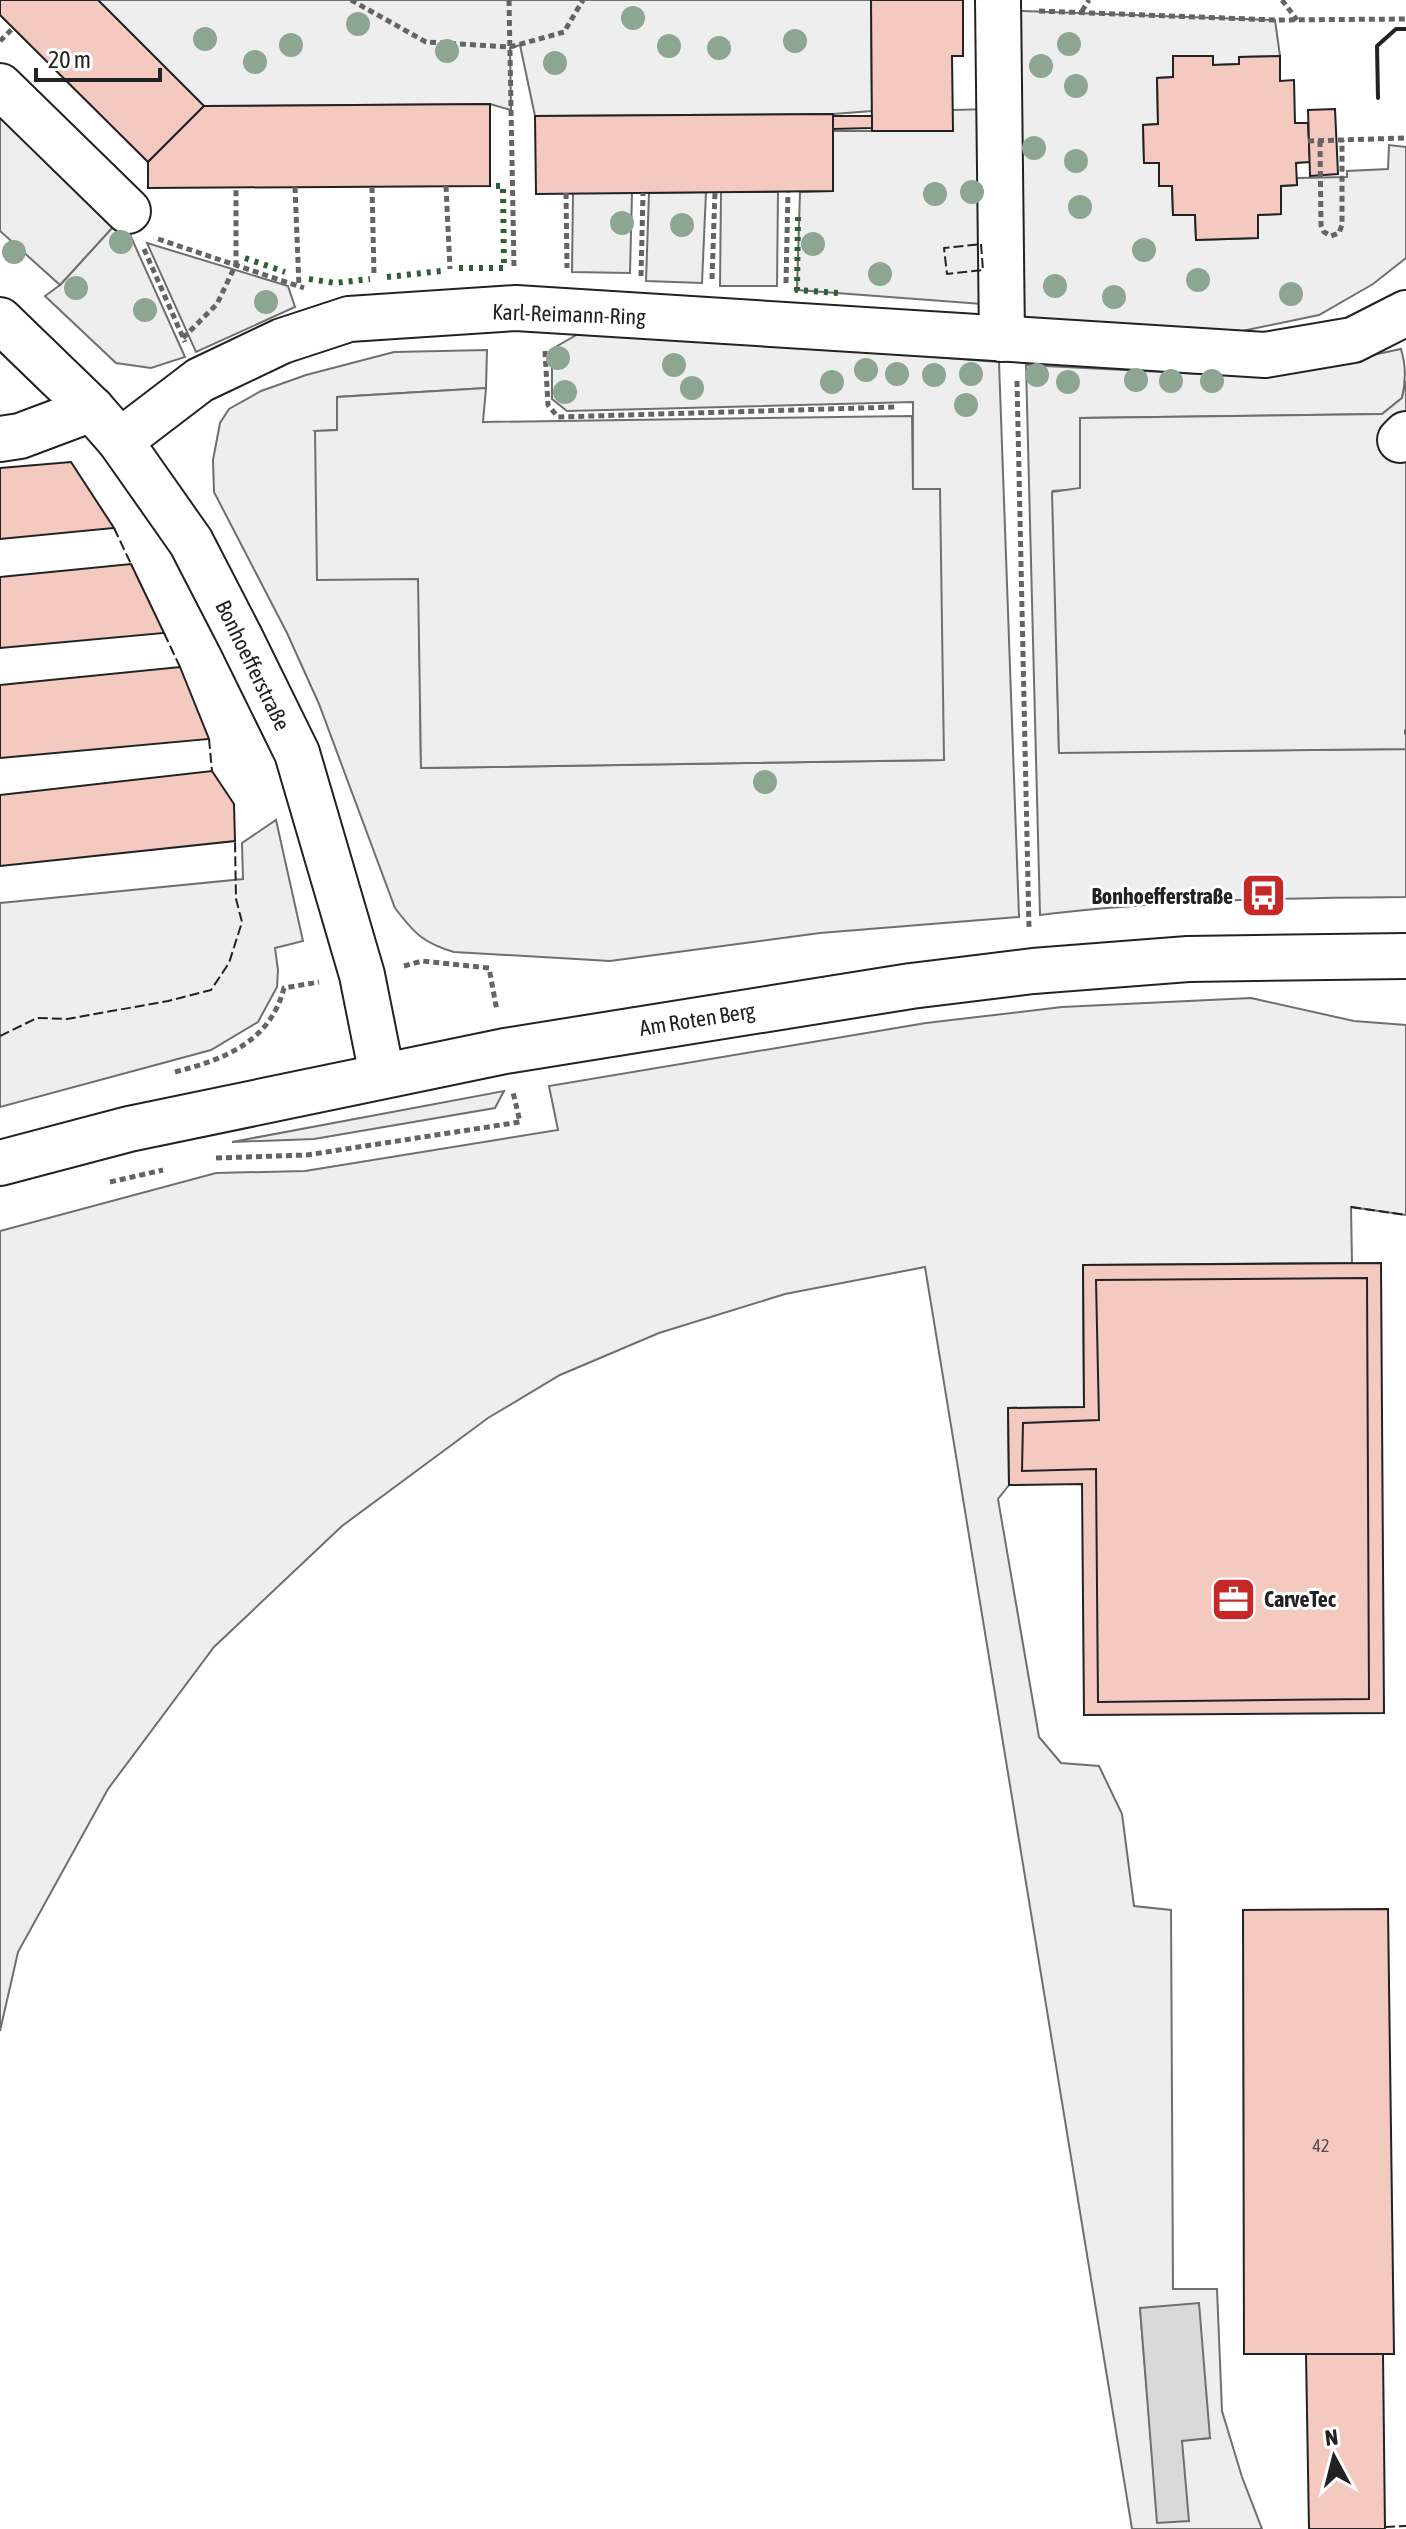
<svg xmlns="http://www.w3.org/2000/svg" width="1406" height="2529" viewBox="0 0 1406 2529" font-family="'Asap Condensed',sans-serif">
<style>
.green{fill:#eee;stroke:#6f6f6f;stroke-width:2;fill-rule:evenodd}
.parking{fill:#ededed;stroke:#6f6f6f;stroke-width:2}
.water{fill:#d9d9d9;stroke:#6f6f6f;stroke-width:2}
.building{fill:#f3c9c0;stroke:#222;stroke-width:2}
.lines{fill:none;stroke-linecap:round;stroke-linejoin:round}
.minor-casing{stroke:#222;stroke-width:48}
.major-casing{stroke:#222;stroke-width:48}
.path{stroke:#646464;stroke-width:5;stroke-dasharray:6 4;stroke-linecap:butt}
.minor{stroke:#fff;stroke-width:44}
.major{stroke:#fff;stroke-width:44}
.hedge{stroke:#2f5e38;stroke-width:6;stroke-dasharray:4 6;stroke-linecap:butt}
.fence{stroke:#222;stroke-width:2;stroke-dasharray:10 4;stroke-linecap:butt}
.wall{stroke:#222;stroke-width:4}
.tree{fill:#8da692}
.labels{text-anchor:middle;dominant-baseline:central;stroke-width:6;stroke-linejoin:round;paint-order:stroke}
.number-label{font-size:18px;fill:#564c4a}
.street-label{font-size:22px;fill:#222;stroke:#fff}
.poi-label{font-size:22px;font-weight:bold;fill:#222;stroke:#fff;text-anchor:end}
</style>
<rect width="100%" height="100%" fill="#fff"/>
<!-- green -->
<g class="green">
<path d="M98 0H871L872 111 833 114 535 116 520 45 510 48 511 110 490 104 204 106Z"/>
<path d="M998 10 1275 20 1280 56 1239 57V64L1213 65 1212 56H1173V77L1157 78 1158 124 1143 125 1144 163H1159V186H1172L1173 215H1195L1196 240 1258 238V215L1281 214V186L1297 185V178L1347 177V171L1388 169 1389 145 1406 147V258L1373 284 1319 315 1242 331 1119 328 1002 318Z"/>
<path d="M993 109 995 305 797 290 800 192 833 191V131H952V110Z"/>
<path d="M706 192 702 283 646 281 649 193Z"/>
<path d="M721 192H778L777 286H720Z"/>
<path d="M573 193H632L630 273 572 272Z"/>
<path d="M122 217 185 357 151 368 116 363 45 296 60 285Z"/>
<path d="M147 243 288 286 295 307 196 352Z"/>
<path d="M585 330 999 362 1019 917 820 933 610 961 454 952C423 943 414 933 395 908L319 704 287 633 214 492 213 460 220 423 229 409 261 391 306 375 394 352 487 350 486 388 337 397 338 430 315 431 418 496 421 768 943 760 939 489H913V402L567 411 552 399V349Z"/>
<path d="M1401 349C1406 365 1406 381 1402 398L1382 414 1080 418V489L1053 491 1059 752 1406 749V897C1284 898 1161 900 1040 915L1026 365 1203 374 1320 366Z"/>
<path d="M276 820 303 941 275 948 278 970 277 987 258 1022 211 1050 0 1107V903L243 879 242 843Z"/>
<path d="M1251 998 1354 1021 1406 1025V1215L1351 1207 1352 1263 1083 1265 1084 1407 1008 1408 1009 1485 998 1499 1039 1737 1061 1763 1099 1766 1122 1814 1134 1906 1171 1910 1173 2289H1217L1222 2411 1242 2477 1262 2529H1132L925 1267 785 1294 659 1333 560 1375 488 1418 342 1526 214 1647 108 1789 18 1952 0 2031V1231L216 1173 305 1171 558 1130 549 1086 926 1023 1062 1007ZM1140 2308 1210 2438 1182 2440 1158 2523Z"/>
<path d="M504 1091 495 1108 314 1139 232 1142Z"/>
</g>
<!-- parking -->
<g class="parking">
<path d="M0 67 122 217 60 285 0 231Z"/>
<path d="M1406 381V749L1059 753 1052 492 1080 488V418L1382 414 1402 398Z"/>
<path d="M486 388 483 422 912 416 913 489H940L944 760 421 768 418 579 317 580 315 431 337 430V397Z"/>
</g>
<!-- water -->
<path class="water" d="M1199 2303 1210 2438 1182 2441 1189 2521 1157 2523 1140 2308Z"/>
<!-- building -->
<g class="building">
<path d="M0 0H98L204 106 148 162 0 15Z"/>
<path d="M871 0H963V56H952L953 131H872Z"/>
<path d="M1173 56H1213V65L1239 64V57L1280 56V81L1294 80 1295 123H1308L1310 162 1296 163 1297 185 1281 186V214L1258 215V238L1196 240 1195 215H1173L1172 186H1159V163H1144L1143 125 1158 124 1157 78 1173 77Z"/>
<path d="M490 104V186L148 188V162L204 106Z"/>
<path d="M1335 109 1338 174 1310 176 1308 110Z"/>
<path d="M833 114V191L536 194 535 116Z"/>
<path d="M833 116H872V128L833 129Z"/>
<path d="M71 462 114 528 0 539V468Z"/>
<path d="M131 564 164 633 0 648V577Z"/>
<path d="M180 667 209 739 0 758V685Z"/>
<path d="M212 771 234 804 235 841 0 866V795Z"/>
<path d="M1381 1263 1384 1713 1084 1715 1082 1484 1009 1485 1008 1408 1084 1407 1083 1265Z"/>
<path d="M1367 1278 1369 1699 1098 1702 1096 1469 1022 1471 1023 1423 1099 1420 1096 1280Z"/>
<path d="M1388 1909 1394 2354H1244L1243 1910Z"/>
<path d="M1306 2354H1383L1385 2529H1309Z"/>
</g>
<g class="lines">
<defs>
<g id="minor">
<path d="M998 0 1002 339"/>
<path d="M0 86 128 211"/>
<path d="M0 320 92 409 120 441 191 542 241 639 297 753 362 975 382 1075"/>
<path d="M0 439 20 436 92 409"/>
<path d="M1400 440 1406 434"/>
<path d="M120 441 200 380 282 341 349 319 516 308 1265 355 1353 340 1406 313"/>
</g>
<path id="major" d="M0 1163 129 1129 505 1051 911 986 1033 971 1188 959 1406 956"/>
</defs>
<!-- minor casing -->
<use href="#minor" class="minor-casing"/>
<!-- major casing -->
<use href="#major" class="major-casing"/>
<!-- path -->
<g class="path">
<path d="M351 0 426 42 510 47 564 32 583 0"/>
<path d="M509 0 514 267"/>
<path d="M1282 0 1297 20"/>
<path d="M1039 11 1275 20 1406 19"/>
<path d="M1082 11 1089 0"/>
<path d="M0 41 13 28"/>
<path d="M1308 141 1406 138"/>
<path d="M1320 141 1321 225 1324 232 1331 236 1339 233 1342 225V140"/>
<path d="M446 186 450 269"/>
<path d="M295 187 299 286"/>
<path d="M372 187 374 274"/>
<path d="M566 193 567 268"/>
<path d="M158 239 304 288"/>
<path d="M144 249 185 342"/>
<path d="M641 276 643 193"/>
<path d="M712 279 715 192"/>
<path d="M786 283 788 192"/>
<path d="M183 338 217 304 236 264V187"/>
<path d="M545 351 548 405 558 417 896 407"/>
<path d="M1017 381 1029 928"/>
<path d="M1404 732H1406"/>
<path d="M404 966 422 961 489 968 497 1011"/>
<path d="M175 1072C225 1059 270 1042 284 988L319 982"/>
<path d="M216 1158 307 1155 520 1122 513 1092"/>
<path d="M110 1182 163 1170"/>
</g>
<!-- minor -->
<use href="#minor" class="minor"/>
<!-- major -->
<use href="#major" class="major"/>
<!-- hedge -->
<g class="hedge">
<path d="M798 217 797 290 839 293"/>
<path d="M245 258 285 272"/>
<path d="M459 268H504L503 186H490"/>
<path d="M387 277 441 271"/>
<path d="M309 279 335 283 370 279"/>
</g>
<!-- fence -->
<g class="fence">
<path d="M981 244 983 270 947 274 944 248Z"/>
<path d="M114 528 131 564"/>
<path d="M164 633 180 667"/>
<path d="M209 739 212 771"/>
<path d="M0 1036 37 1018 67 1019 168 1001 211 990 229 963 242 922 236 899 235 841"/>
<path d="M1351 1207 1406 1215"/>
<path d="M1385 2527 1406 2526"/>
</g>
<!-- wall -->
<path class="wall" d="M1378 98 1377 46 1396 29H1406"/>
</g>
<!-- trees -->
<g class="tree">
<circle cx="633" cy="18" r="12"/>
<circle cx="358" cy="24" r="12"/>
<circle cx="205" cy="39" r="12"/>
<circle cx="795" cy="41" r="12"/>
<circle cx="1069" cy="44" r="12"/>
<circle cx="291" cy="45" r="12"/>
<circle cx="669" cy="46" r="12"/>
<circle cx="719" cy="48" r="12"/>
<circle cx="447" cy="51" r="12"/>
<circle cx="255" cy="62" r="12"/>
<circle cx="555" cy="63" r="12"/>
<circle cx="1041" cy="66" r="12"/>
<circle cx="1076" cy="86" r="12"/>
<circle cx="1034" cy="148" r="12"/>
<circle cx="1076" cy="161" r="12"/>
<circle cx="972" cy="192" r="12"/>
<circle cx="935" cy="194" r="12"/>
<circle cx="1080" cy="207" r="12"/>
<circle cx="622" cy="223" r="12"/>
<circle cx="682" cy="225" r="12"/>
<circle cx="121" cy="242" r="12"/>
<circle cx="813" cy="244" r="12"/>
<circle cx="1144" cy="250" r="12"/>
<circle cx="14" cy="252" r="12"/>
<circle cx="880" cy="274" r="12"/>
<circle cx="1198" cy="280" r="12"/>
<circle cx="1055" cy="286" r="12"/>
<circle cx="76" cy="288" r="12"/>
<circle cx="1291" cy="294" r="12"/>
<circle cx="1114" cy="297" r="12"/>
<circle cx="266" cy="302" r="12"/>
<circle cx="145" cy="310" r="12"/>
<circle cx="558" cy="358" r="12"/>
<circle cx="674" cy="365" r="12"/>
<circle cx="866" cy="370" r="12"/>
<circle cx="897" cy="374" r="12"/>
<circle cx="971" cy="374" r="12"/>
<circle cx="934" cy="375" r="12"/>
<circle cx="1037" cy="375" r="12"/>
<circle cx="1136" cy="380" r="12"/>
<circle cx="1171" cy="381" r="12"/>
<circle cx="1212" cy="381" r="12"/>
<circle cx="832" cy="382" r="12"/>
<circle cx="1068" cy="382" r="12"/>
<circle cx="692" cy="388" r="12"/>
<circle cx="565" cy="392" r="12"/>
<circle cx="966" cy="405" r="12"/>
<circle cx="765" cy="782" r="12"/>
</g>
<!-- icons -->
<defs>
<symbol id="bus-square" viewBox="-11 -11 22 22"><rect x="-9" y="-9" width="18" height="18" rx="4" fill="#c62828" stroke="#fff"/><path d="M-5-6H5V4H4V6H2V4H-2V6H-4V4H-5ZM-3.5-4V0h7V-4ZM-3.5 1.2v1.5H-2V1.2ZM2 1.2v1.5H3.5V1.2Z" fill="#fff"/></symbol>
<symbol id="office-square" viewBox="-11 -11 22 22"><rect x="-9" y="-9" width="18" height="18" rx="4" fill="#c62828" stroke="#fff"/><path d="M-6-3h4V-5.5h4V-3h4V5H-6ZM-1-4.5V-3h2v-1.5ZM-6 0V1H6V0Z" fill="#fff"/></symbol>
</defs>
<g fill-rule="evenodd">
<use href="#bus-square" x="1238" y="870" width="51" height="51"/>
<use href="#office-square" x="1208" y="1574" width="51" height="51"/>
</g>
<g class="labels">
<!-- number labels -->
<g class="number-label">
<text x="1321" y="2145">42</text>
</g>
<!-- street labels -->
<g class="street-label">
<text transform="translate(569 314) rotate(2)">Karl-Reimann-Ring</text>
<text transform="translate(253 665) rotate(64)">Bonhoefferstraße</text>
<text transform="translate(697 1019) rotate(-9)">Am Roten Berg</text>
</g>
<!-- poi labels -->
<g class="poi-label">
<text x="1233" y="896">Bonhoefferstraße</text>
<text x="1264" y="1599" text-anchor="start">CarveTec</text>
</g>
</g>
<!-- north arrow -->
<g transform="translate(1334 2457) rotate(353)" stroke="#ffffff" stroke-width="6" paint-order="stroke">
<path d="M0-6L14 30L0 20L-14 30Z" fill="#222222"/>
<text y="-12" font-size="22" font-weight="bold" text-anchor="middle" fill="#222222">N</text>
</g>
<!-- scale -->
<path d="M36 68v12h124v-12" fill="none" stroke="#222222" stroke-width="4"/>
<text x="48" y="68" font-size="24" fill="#222222" stroke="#ffffff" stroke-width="6" paint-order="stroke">20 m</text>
</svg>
